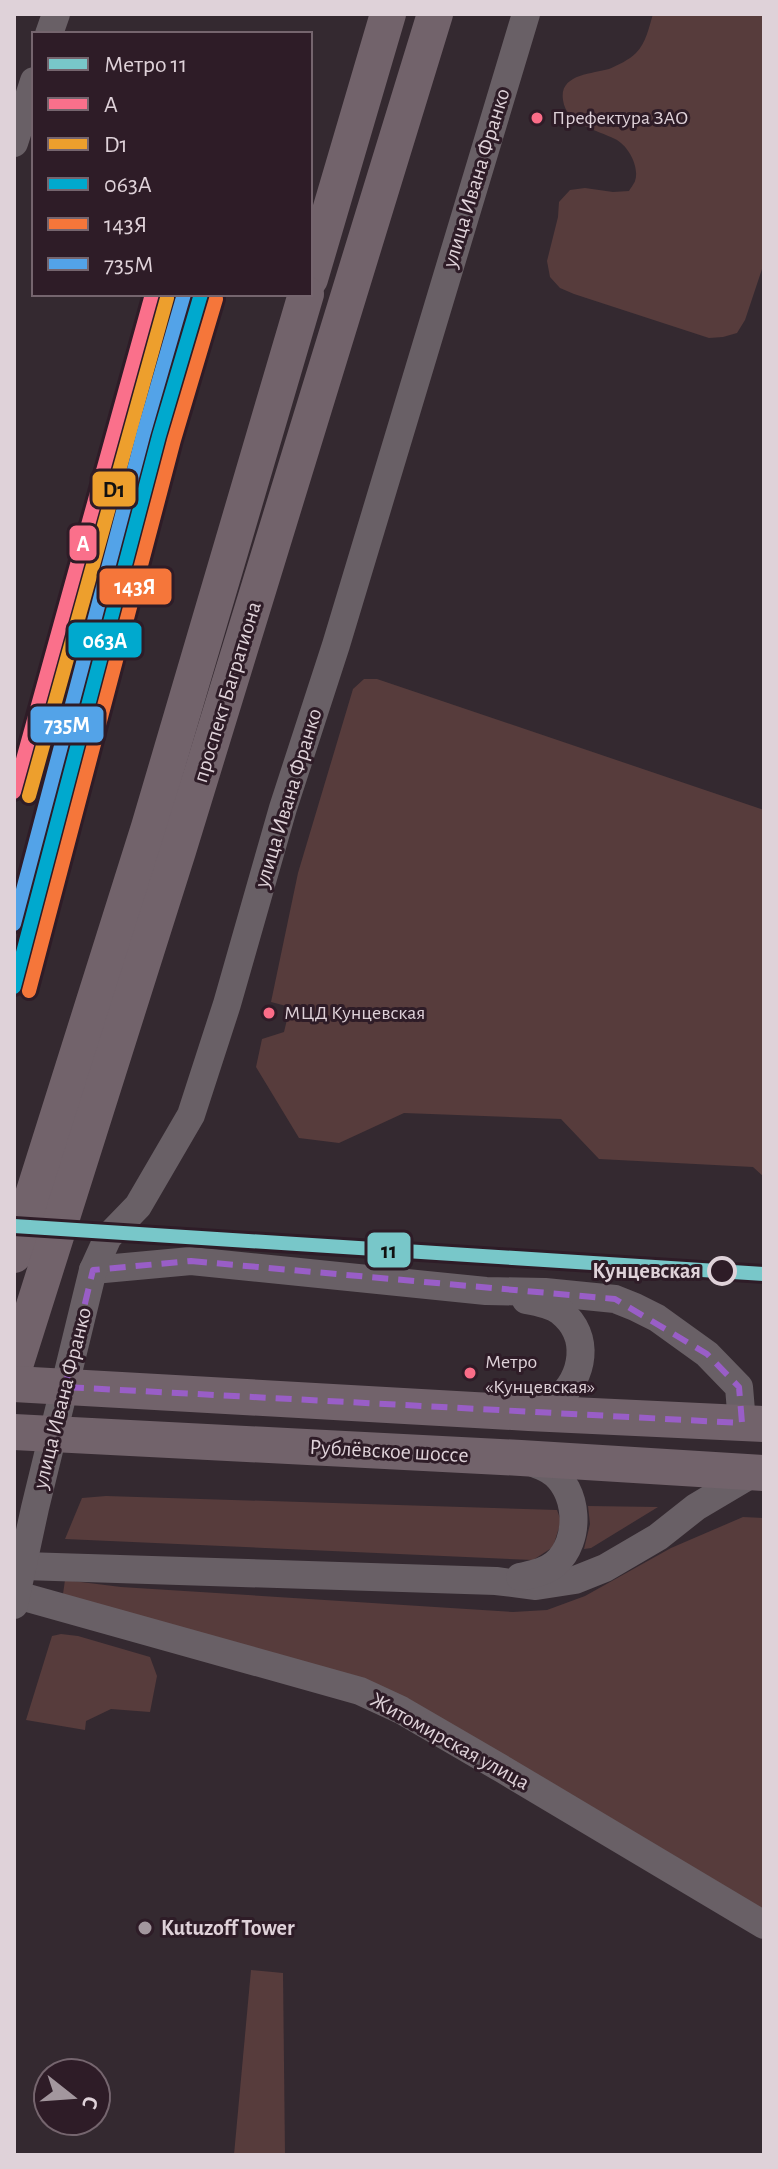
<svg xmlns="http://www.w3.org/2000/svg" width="778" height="2169" viewBox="0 0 778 2169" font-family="'Alegreya Sans',sans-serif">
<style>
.green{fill:#573c3c}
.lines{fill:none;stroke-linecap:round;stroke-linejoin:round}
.minor{stroke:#696066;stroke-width:28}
.major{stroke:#72636b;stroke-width:36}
.rail-1-casing{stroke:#2e1c27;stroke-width:20}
.rail-2-casing{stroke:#2e1c27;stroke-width:20}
.rail-3-casing{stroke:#2e1c27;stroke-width:20}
.rail-4-casing{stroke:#2e1c27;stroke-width:20}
.rail-5-casing{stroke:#2e1c27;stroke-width:20}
.rail-1{stroke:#fa708b;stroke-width:14}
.rail-2{stroke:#ed9f2d;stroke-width:14}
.rail-3{stroke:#00a9ce;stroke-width:14}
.rail-4{stroke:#f5763a;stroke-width:14}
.rail-5{stroke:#53a3e8;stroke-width:14}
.metro-1-casing{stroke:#2e1c27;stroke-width:20}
.metro-1{stroke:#78c7c9;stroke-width:14}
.marked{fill:none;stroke:#995ec7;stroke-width:6;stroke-dasharray:16 10;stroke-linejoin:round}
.bus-dot{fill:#fb6d88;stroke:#2e1c27;stroke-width:3}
.stop-dot{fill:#2e1c27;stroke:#dfd2d9;stroke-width:4}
.poi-dot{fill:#a3979e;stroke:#2e1c27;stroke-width:3}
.labels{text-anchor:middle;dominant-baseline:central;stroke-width:6;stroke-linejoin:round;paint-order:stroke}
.bus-label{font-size:20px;fill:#dfd2d9;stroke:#2e1c27;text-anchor:start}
.street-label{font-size:22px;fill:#dfd2d9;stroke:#2e1c27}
.stop-label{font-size:22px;font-weight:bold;fill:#dfd2d9;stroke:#2e1c27;text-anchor:end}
.poi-label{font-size:22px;font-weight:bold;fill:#dfd2d9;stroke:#2e1c27;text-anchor:start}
.line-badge{stroke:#2e1c27;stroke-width:3}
.badge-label{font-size:22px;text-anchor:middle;font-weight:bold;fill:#fff}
.pale-badge-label{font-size:22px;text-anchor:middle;font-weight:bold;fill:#111}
</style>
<rect width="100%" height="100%" fill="#342930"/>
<!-- green -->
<g class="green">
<path d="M653 14H764V263L745 320 737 333 723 337 709 338 574 294 560 288 550 277 547 261 558 217 559 202 570 190 585 188 613 192 629 191C629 191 635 182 635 181 640 167 628 145 615 139 597 130 566 124 563 100 559 74 592 74 609 69 618 65 629 60 636 53 646 43 649 27 653 14Z"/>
<path d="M364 679H377L764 810V1177L753 1167 599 1159 561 1119 404 1113 339 1143 299 1138 256 1067 262 1039 284 1032 290 1007 271 1002 298 873 353 689Z"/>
<path d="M106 1496 557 1510 561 1521 553 1547 533 1560 65 1539 82 1498Z"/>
<path d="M588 1506 658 1507 591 1548 584 1549 590 1524Z"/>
<path d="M743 1517 764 1518V1912L406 1699 63 1594 65 1580 121 1587 513 1612 547 1610 585 1596 671 1548Z"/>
<path d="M61 1634 78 1636 150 1657 157 1676 150 1712 111 1709 86 1721 85 1730 26 1720 52 1636Z"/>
<path d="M251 1970 283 1973 285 2155H234Z"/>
</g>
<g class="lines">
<!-- minor -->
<g class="minor">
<path d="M49 34 56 14"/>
<path d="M14 143 34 81"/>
<path d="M93 1270 191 1261 486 1291 545 1292 615 1299 635 1307 657 1318 707 1354 739 1387 742 1423"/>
<path d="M526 1300C537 1302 553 1305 561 1312 591 1336 584 1377 557 1400 550 1406 538 1409 529 1413"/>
<path d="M24 1566 496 1581 536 1586 575 1580 605 1568 658 1537 696 1507 755 1472"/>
<path d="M520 1577C533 1574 545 1572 555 1564 582 1541 579 1488 549 1470 542 1466 533 1463 526 1460"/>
<path d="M17 1595 360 1691 401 1710 504 1770 764 1925"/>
<path d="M14 1605 35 1508 93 1270 108 1237 138 1206 191 1115 227 1004 283 808 336 645 526 14"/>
</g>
<!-- major -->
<g class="major">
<path d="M310 279 388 14"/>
<path d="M14 1255 149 827 306 294"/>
<path d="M14 1369 178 851 435 14"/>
<path d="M14 1384 529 1413 764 1424"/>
<path d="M14 1432 521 1458 764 1473"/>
</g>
<defs>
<path id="rail-1" d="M14 792 152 294"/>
<path id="rail-2" d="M29 796 167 298"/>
<path id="rail-3" d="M14 987 159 436 201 294"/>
<path id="rail-4" d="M29 991 174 440 216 299"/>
<path id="rail-5" d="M14 924 144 432 184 294"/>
</defs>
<!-- rail-1 casing -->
<use href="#rail-1" class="rail-1-casing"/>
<!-- rail-2 casing -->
<use href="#rail-2" class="rail-2-casing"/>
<!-- rail-3 casing -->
<use href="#rail-3" class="rail-3-casing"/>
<!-- rail-4 casing -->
<use href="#rail-4" class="rail-4-casing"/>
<!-- rail-5 casing -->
<use href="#rail-5" class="rail-5-casing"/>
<!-- rail-1 -->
<use href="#rail-1" class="rail-1"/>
<!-- rail-2 -->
<use href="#rail-2" class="rail-2"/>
<!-- rail-3 -->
<use href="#rail-3" class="rail-3"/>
<!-- rail-4 -->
<use href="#rail-4" class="rail-4"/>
<!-- rail-5 -->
<use href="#rail-5" class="rail-5"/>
<defs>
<path id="metro-1" d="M14 1226 764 1274"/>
</defs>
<!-- metro-1 casing -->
<use href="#metro-1" class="metro-1-casing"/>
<!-- metro-1 -->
<use href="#metro-1" class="metro-1"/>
</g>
<!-- marked area -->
<path class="marked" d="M191 1261 615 1299 707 1354 739 1387 742 1423 65 1387 93 1270Z"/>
<!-- markers -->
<g class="bus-dot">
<circle cx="537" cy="118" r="7"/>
<circle cx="269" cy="1013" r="7"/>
<circle cx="470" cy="1373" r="7"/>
</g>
<circle class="stop-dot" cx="722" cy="1271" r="13"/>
<circle class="poi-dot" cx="145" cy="1928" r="8"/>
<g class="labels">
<!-- bus labels -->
<g class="bus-label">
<text x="552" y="118">Префектура ЗАО</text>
<text x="284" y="1013">МЦД Кунцевская</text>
<text x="485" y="1362">Метро<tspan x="485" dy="25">«Кунцевская»</tspan></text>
</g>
<!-- street labels -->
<g class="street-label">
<text transform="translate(476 178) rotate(-73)">улица Ивана Франко</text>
<text transform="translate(227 692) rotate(-73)">проспект Багратиона</text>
<text transform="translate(288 798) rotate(-73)">улица Ивана Франко</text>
<text transform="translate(62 1398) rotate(-76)">улица Ивана Франко</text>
<text transform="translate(389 1451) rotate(3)">Рублёвское шоссе</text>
<text transform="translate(450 1741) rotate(29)">Житомирская улица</text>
</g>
<!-- stop labels -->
<g class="stop-label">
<text x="701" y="1271">Кунцевская</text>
</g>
<!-- poi labels -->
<g class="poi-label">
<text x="161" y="1928">Kutuzoff Tower</text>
</g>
</g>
<g class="line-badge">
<rect x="91" y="470" width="46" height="38" rx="8" fill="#ed9f2d"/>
<rect x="68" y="524" width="30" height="38" rx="8" fill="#fa708b"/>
<rect x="98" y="567" width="75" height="39" rx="8" fill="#f5763a"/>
<rect x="67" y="621" width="76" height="38" rx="8" fill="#00a9ce"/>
<rect x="29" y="705" width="76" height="39" rx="8" fill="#53a3e8"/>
<rect x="366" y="1231" width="46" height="38" rx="8" fill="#78c7c9"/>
</g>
<g class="badge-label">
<text x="83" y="551">A</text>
<text x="135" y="594">143Я</text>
<text x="105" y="648">063А</text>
<text x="67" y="732">735М</text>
</g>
<g class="pale-badge-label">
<text x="114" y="497">D1</text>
<text x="389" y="1258">11</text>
</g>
<!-- border -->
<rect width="778" height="2169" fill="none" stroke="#dfd2d9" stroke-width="32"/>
<!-- legend -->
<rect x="32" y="32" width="280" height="264" fill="#2e1c27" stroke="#75656e" stroke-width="2"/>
<rect x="48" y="58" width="40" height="12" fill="#78c7c9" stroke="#75656e" stroke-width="2"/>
<text x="104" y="72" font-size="24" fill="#dfd2d9">Метро 11</text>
<rect x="48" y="98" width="40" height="12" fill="#fa708b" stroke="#75656e" stroke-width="2"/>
<text x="104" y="112" font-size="24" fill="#dfd2d9">A</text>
<rect x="48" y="138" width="40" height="12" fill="#ed9f2d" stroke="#75656e" stroke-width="2"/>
<text x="104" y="152" font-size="24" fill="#dfd2d9">D1</text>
<rect x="48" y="178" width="40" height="12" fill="#00a9ce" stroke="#75656e" stroke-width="2"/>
<text x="104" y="192" font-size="24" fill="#dfd2d9">063А</text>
<rect x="48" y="218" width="40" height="12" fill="#f5763a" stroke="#75656e" stroke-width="2"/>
<text x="104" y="232" font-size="24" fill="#dfd2d9">143Я</text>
<rect x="48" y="258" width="40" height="12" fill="#53a3e8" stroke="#75656e" stroke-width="2"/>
<text x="104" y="272" font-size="24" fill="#dfd2d9">735М</text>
<!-- north arrow -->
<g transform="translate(72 2097) rotate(107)"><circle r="38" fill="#2e1c27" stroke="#75656e" stroke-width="2"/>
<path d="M0-6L14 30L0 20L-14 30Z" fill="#a3979e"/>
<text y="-12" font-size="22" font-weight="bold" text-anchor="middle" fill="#dfd2d9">С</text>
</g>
</svg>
